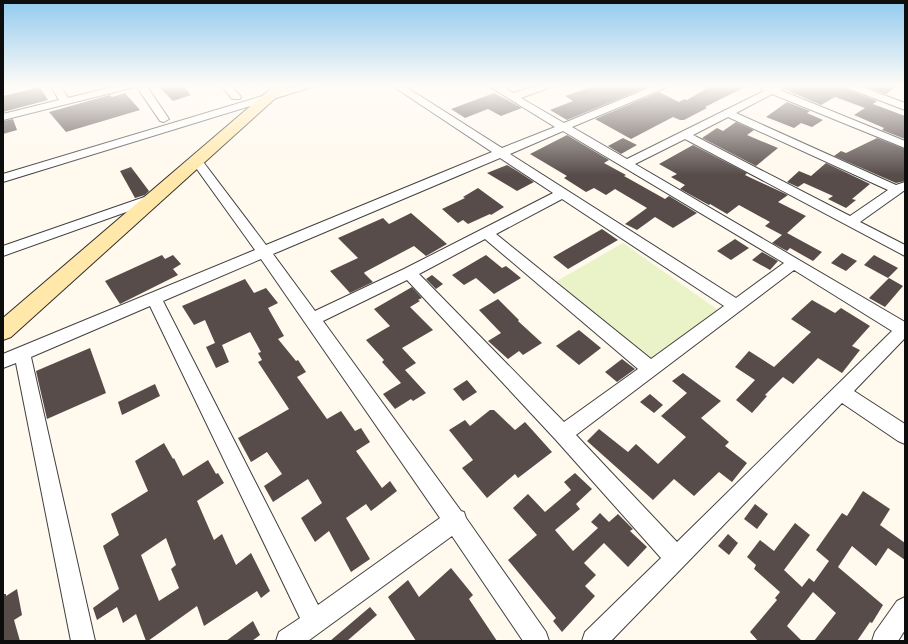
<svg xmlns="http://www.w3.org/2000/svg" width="908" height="644" viewBox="0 0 908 644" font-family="Literata,serif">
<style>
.pitch{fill:#eaf3c7}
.building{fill:#574c49;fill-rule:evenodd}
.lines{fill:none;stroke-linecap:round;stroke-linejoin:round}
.street-casing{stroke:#404040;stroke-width:2}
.secondary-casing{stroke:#2f2f2f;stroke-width:2}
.street{fill:#fff;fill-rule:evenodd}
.secondary{fill:#ffe8a9;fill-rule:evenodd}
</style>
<rect width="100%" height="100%" fill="#fff9ee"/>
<!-- pitch -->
<path class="pitch" d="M623 243 718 310 648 360 555 282Z"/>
<!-- building -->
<g class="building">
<path d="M157 85H182L191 95 173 101Z"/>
<path d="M597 85H644L648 87 567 120 550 110 573 101 565 96Z"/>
<path d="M712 85H749L705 107 707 108 684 120H680L673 117 631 139 595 119 659 92 679 102 684 99 687 100Z"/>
<path d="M789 85H842L844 88 877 101 873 104 905 116V139L882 130 884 128 854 115 865 108 835 97 821 105 784 89Z"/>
<path d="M861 85H898L886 94Z"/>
<path d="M40 87 48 100 3 112V96Z"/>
<path d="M125 93 140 110 66 132 49 112 110 95 112 97Z"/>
<path d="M494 93 522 108 501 116 488 109 465 118 451 109Z"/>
<path d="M787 102 810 111 807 113 823 120 812 127 801 123 794 128 766 117Z"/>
<path d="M13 119 17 130 3 134V121Z"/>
<path d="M736 122 754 130 747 135 778 148 756 166 702 138 717 128 723 131Z"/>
<path d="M567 135 609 160 604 163 626 175 624 176 665 199 669 196 697 213 673 228 655 217 637 230 625 224 647 208 615 189 606 195 594 188 586 192 564 178 567 176 530 154Z"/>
<path d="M623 138 637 145 621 154 608 146Z"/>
<path d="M877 138 905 149V181L896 183 834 156 841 151 846 153Z"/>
<path d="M693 145 747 173 745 175 747 176 788 195 778 202 806 216 787 233 822 252 813 261 790 248 787 251 772 243 782 235 765 226 770 222 739 205 727 214 710 204 709 205 680 189 685 185 671 177 677 174 659 164Z"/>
<path d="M826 163 870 184 852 199 856 200 846 208 828 199 833 196 804 183 798 187 787 182 799 171 811 176Z"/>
<path d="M507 165 517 171 534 182 517 191 487 173Z"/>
<path d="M131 167 149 191 145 195 135 198 120 171Z"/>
<path d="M478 188 504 207 491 215 490 214 468 224 463 220 458 223 442 209 465 198 463 197Z"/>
<path d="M411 213 447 244 426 256 414 246 365 272 364 273 373 282 350 293 330 271 358 258 338 238 383 218 389 224Z"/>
<path d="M602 229 618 240 568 269 553 257Z"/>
<path d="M735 239 749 248 731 260 717 251Z"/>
<path d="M762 252 778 261 770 270 752 260Z"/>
<path d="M842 253 857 261 846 271 831 263Z"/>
<path d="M162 255 165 259 173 255 181 264 173 269 178 275 120 304 105 281Z"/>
<path d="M486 255 502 268 506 266 521 278 494 294 476 278 464 285 452 275Z"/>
<path d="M874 255 898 268 888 278 864 265Z"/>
<path d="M432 275 443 284 436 289 426 279Z"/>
<path d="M889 278 903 286 885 307 869 298Z"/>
<path d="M245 279 254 293 266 288 278 303 268 308 284 336 278 339 296 361 298 360 306 372 297 377 327 419 341 411 355 431 361 428 370 442 356 451 382 488 390 481 397 491 371 511 366 504 346 518 370 559 351 572 329 531 315 542 301 518 322 503 308 479 273 502 264 486 282 474 267 452 251 462 238 438 289 409 258 362 262 360 258 353 261 352 250 332 222 345 229 362 216 368 206 347 215 343 205 320 194 325 182 306Z"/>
<path d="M412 287 422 298 418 300 420 301 410 307 433 330 402 348 416 363 405 370 426 393 413 401 411 399 395 409 383 394 401 383 382 362 384 360 366 340 390 326 374 309Z"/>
<path d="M498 299 519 320 518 321 542 343 523 355 519 351 508 359 488 341 501 333 479 310Z"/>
<path d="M812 300 835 313 841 308 870 326 852 346 860 350 842 373 818 358 793 384 783 377 765 395 767 396 752 413 736 400 755 380 735 367 749 351 774 367 811 332 791 319Z"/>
<path d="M579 330 601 348 579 365 556 346Z"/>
<path d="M90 348 106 393 47 419 36 371Z"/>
<path d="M622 359 635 369 617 382 605 372Z"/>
<path d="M683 373 721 401 701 418 729 442 725 446 747 463 732 482 719 472 694 496 674 479 653 500 587 441 599 429 628 452 636 444 658 464 686 437 661 416 687 393 672 381Z"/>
<path d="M467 380 477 392 463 401 453 389Z"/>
<path d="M155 384 160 396 122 415 118 402Z"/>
<path d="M650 394 663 405 654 413 640 402Z"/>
<path d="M490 410H494L515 430 525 422 552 452 518 478 515 474 487 498 462 468 473 460 449 430 465 420 470 426Z"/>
<path d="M164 443 173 459 174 458 183 476 208 460 216 474 218 473 224 483 197 501 214 540 222 534 236 565 251 553 270 591 261 598 257 591 204 626 197 606 148 641H146L136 614 123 623 117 607 97 620 93 608 119 589 103 546 119 535 111 514 148 491 135 461ZM166 538 176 565 171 569 179 588 159 601 141 555Z"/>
<path d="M575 473 592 489 576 504 580 509 555 530 573 551 598 528 591 522 600 513 609 522 618 514 633 529 630 531 647 547 628 567 604 543 584 563 596 575 585 586 595 596 562 632 553 621 556 618 508 560 537 535 513 508 528 494 545 512 571 490 564 482Z"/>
<path d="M863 491 890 509 880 525 905 543V560L888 548 876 566 852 546 838 567 883 605 872 623 870 622 857 641H814L836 613 813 592 787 626 802 641H758L750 632 777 600 775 598 780 592 754 569 756 565 747 557 760 540 774 551 795 523 810 535 784 570 802 587 809 578 814 582 829 561 816 550 842 513 847 516Z"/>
<path d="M755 504 768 514 757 529 744 519Z"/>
<path d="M728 534 738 543 729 555 718 546Z"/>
<path d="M451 568 473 595 469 599 497 641H416L388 597 408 580 419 597Z"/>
<path d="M17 589 22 615 14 620 20 641H3V594H6V596Z"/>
<path d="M370 607 377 615 347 641H330Z"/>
<path d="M253 621 260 635 252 641H226Z"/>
</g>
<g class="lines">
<defs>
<g id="street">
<path d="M50 85H60L68 98 120 85H146L169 119 164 122 160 121 136 86 135 87 3 120V114L59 100Z"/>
<path d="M221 85H231L241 97 240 99H232Z"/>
<path d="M299 85H314L312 87 3 182V174Z"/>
<path d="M391 85H403L502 148 555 127 487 85H499L514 93 538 85H553L551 87 521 98 564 123 656 85H669L667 87 572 127 627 159 764 91 761 88 766 85 772 87 775 85H788L780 90 905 141V148L772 94 736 113 896 185 905 182V190L860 222 905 245V256L685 139 635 164 905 322V338L854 391 905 424V444L898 441 842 403 611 641H582L585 632 661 558 556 440 407 280 323 321 461 511 464 512 466 518 546 632 549 641H523L452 536 308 641H276L279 632 300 618 150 306 31 357 95 641H71L16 363 3 368V354L255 250 191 161 193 159H201L266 245 492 152ZM728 117 888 190 850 216 693 135ZM563 131 784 263 736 298 510 154ZM500 158 553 193 404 269 315 311 273 254ZM562 199 724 306 651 359 496 234ZM485 239 638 369 564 422 419 274ZM261 259 440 518 318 605 163 301ZM794 270 892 331 677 542 576 435Z"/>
<path d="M843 85H857L905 103V110L845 87Z"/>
<path d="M156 193 160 194 162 197 160 200 3 256V246Z"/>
<path d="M905 597V630L898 641H872L875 632 897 601Z"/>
</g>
<path id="secondary" d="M275 85H290L11 337 3 340V318Z"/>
</defs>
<!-- street casing -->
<use href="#street" class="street-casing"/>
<!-- secondary casing -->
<use href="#secondary" class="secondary-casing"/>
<!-- street -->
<use href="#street" class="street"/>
<!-- secondary -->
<use href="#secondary" class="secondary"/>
</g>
<!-- sky -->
<linearGradient id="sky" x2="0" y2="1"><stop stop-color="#91caef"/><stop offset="0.49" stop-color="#fffcf7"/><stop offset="1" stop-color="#fffcf7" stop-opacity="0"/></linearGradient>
<rect width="908" height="175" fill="url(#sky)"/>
<!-- border -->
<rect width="908" height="644" fill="none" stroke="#0d0d0d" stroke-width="8"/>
</svg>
